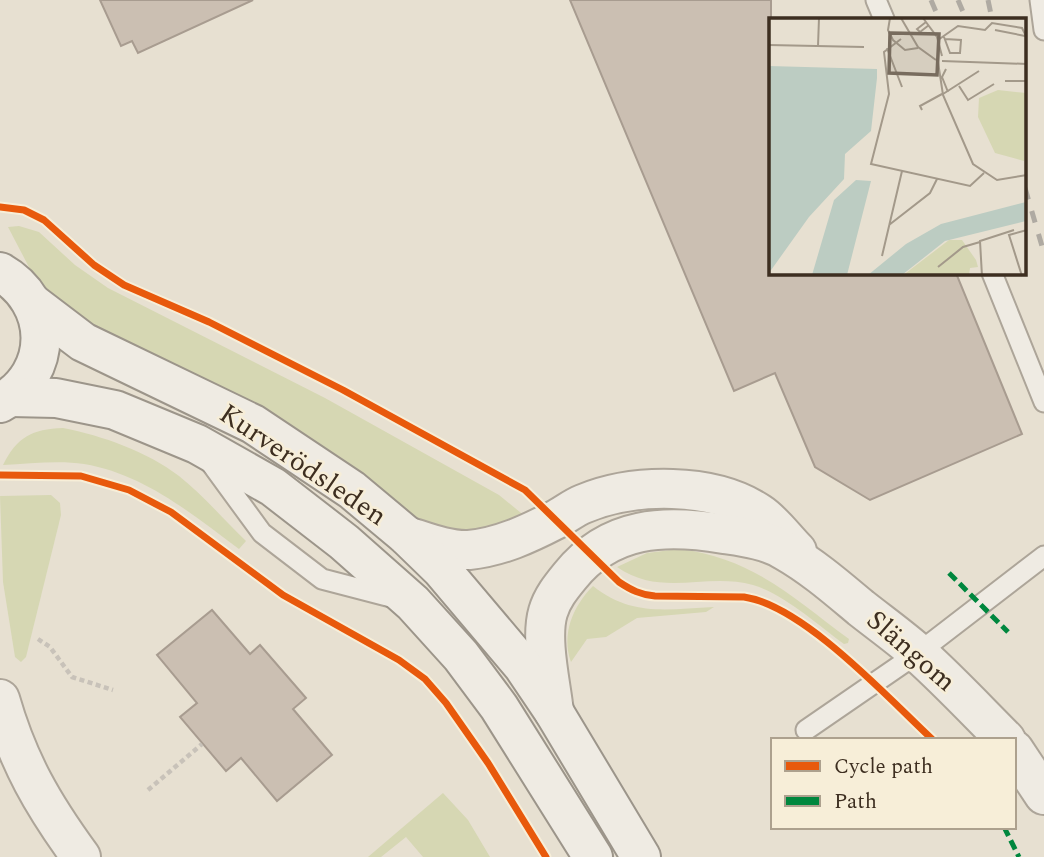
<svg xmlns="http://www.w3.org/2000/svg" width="1044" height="857" viewBox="0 0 1044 857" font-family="Spectral,serif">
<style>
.green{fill:#d6d7b3}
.building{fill:#cbbfb2;stroke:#a89c90;stroke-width:2}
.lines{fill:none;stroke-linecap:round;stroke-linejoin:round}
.service-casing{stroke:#ada599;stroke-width:23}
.minor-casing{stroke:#ada599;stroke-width:42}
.secondary-casing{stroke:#9c958a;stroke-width:42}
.path{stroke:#c8c2b9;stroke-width:4.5;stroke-dasharray:5 3.5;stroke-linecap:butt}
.service{stroke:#efebe3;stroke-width:19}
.minor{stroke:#efebe3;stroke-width:38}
.secondary{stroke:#efebe3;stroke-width:38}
.rail{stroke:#afaaa2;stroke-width:5;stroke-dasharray:12 12;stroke-linecap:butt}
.quiet{stroke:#00873e;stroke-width:5;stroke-dasharray:10 5;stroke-linecap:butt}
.cycleway-casing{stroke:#f7eed8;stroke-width:11}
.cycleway{stroke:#e8590c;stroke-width:7}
.labels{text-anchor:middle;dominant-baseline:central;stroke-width:5;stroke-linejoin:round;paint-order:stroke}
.street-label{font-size:28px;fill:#3d2e20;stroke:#f7eed8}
.inset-road{fill:none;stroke:#a3998a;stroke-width:2}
.view{fill:#786c5e;fill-opacity:0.15;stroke:#786c5e;stroke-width:3.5}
.inset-edge{fill:none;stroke:#3d2e20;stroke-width:3.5}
</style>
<rect width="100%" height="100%" fill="#e7e0d1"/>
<!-- green -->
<g class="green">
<path d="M19 226 39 232 75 265 108 288 325 398 499 495 526 517 484 535 442 529 418 518 258 415 102 335 63 305 46 289 31 271 8 227Z"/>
<path d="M63 428C103 436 146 451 179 476 203 495 224 520 246 541L239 549C192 514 144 474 84 464 58 460 29 464 3 465 17 437 32 429 63 428Z"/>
<path d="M51 495 60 503 61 515 26 657 21 662 15 657 3 582 0 496Z"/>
<path d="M679 549C753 558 792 597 849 639L848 643 844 644C818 625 784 594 753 585 705 572 662 598 617 567L647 553Z"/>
<path d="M593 586C632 617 667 609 714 607L706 612 637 618 606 637 587 639 571 662C561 634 573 606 593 586Z"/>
<path d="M443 793 468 820 490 857H423L406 837 381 857H368Z"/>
</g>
<!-- building -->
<g class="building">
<path d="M100 0H253L138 53 132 41 121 46Z"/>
<path d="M570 0H771V273H956L1022 434 870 500 815 467 775 373 734 391Z"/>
<path d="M212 610 250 654 260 645 306 698 293 709 332 755 277 801 241 758 226 771 180 717 197 703 157 655Z"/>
</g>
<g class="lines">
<defs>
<g id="service">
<path d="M876 0 884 19"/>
<path d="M1040 0 1044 30"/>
<path d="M992 273 1044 402"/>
<path d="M210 462 262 533 322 579 395 598"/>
<path d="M806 730 918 653 1044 556"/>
</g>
<g id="minor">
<path d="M407 536C426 542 448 551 469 550 500 547 528 534 555 520 565 515 573 508 583 504 633 483 713 482 759 513 773 522 785 539 797 551"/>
<path d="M0 699C18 762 43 805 81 857"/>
<path d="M554 712C551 684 540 639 548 612 552 598 561 587 570 576 610 526 665 524 724 534 744 537 768 540 785 551 813 567 837 588 861 608 880 623 901 638 919 654 949 681 977 711 1006 740"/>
<path d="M1014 750 1044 795"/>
</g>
<g id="secondary">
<path d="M0 272C53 302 55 373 0 403"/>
<path d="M33 304 83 342 253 424 352 490 407 536 441 569 523 666 554 712 641 857"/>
<path d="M11 397 56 398 115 410 197 444 273 487 344 542 413 603 461 656 499 707 593 857"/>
</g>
</defs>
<!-- service casing -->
<use href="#service" class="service-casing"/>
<!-- minor casing -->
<use href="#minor" class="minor-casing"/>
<!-- secondary casing -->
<use href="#secondary" class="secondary-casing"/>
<!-- path -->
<g class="path">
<path d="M38 639 50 647 72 677 113 690"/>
<path d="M148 790 202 744"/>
</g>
<!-- service -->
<use href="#service" class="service"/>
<!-- minor -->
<use href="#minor" class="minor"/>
<!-- secondary -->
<use href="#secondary" class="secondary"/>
<!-- rail -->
<g class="rail">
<path d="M931 0 939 19"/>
<path d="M958 0 966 19"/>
<path d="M988 0 992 19"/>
<path d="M1025 188 1044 253"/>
</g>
<!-- quiet -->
<g class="quiet">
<path d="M949 573 1008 632"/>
<path d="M1004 827 1019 857"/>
</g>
<defs>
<g id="cycleway">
<path d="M0 207 24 210 44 220 94 265 124 285 209 322 343 390 525 490 619 582C631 590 641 595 655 596L744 597C804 606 888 698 933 740"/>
<path d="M0 475 81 476 129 490 171 512 283 595 399 660 425 679 446 703 488 763 546 857"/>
</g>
</defs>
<!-- cycleway casing -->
<use href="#cycleway" class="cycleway-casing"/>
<!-- cycleway -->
<use href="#cycleway" class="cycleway"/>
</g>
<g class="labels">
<!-- street labels -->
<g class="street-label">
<text transform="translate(303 465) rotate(34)">Kurverödsleden</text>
<text transform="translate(911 651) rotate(41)">Slängom</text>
</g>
</g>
<!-- overview -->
<g transform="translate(769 18)">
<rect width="257" height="257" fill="#e7e0d1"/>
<path d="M229 72 257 75 255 143 226 135 209 99 210 80ZM180 222H193L207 242 209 249 201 250 200 257 133 258Z" fill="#d6d7b3"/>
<path d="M0 48 108 51V60L102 113 76 136 75 161 40 199 0 255ZM87 162 102 163 78 257H43L65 182ZM257 184V203L176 223 133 257H99L137 226 172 206Z" fill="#bcccc2"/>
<path class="inset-road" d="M121 0 119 12 124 22 136 32 149 30M132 0 149 29 167 42M154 0 168 19 173 38M157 4 148 11 151 14 160 7M226 12 256 18M175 19 181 35H191L192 22 176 21M132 21 115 34 120 76 102 146 201 168 215 155M169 22 189 8 216 12 223 5 253 10 257 18M0 27 95 29M49 28 50 0M118 30 133 69M173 43 258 46M169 44 174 77 204 146 228 162 258 157M177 51 173 59 179 74M236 63H258M190 68 199 82 225 66M174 76 210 53M153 92 151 88 173 76M120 207 161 175 168 161M113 238 133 153M169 249 194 229 211 224M213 258 211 223 245 212M253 258 240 217 258 212"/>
<path class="view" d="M121 15 170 16 168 57 120 55Z"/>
<rect width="257" height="257" class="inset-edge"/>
</g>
<!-- legend -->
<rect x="771" y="738" width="245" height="91" fill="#f7eed8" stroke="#ada18e" stroke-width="2"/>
<rect x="785" y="761" width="35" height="10" fill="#e8590c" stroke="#ada18e" stroke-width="2"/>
<text x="834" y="773" font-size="21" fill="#3d2e20">Cycle path</text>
<rect x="785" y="796" width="35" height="10" fill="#00873e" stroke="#ada18e" stroke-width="2"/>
<text x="834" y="808" font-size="21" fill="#3d2e20">Path</text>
</svg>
